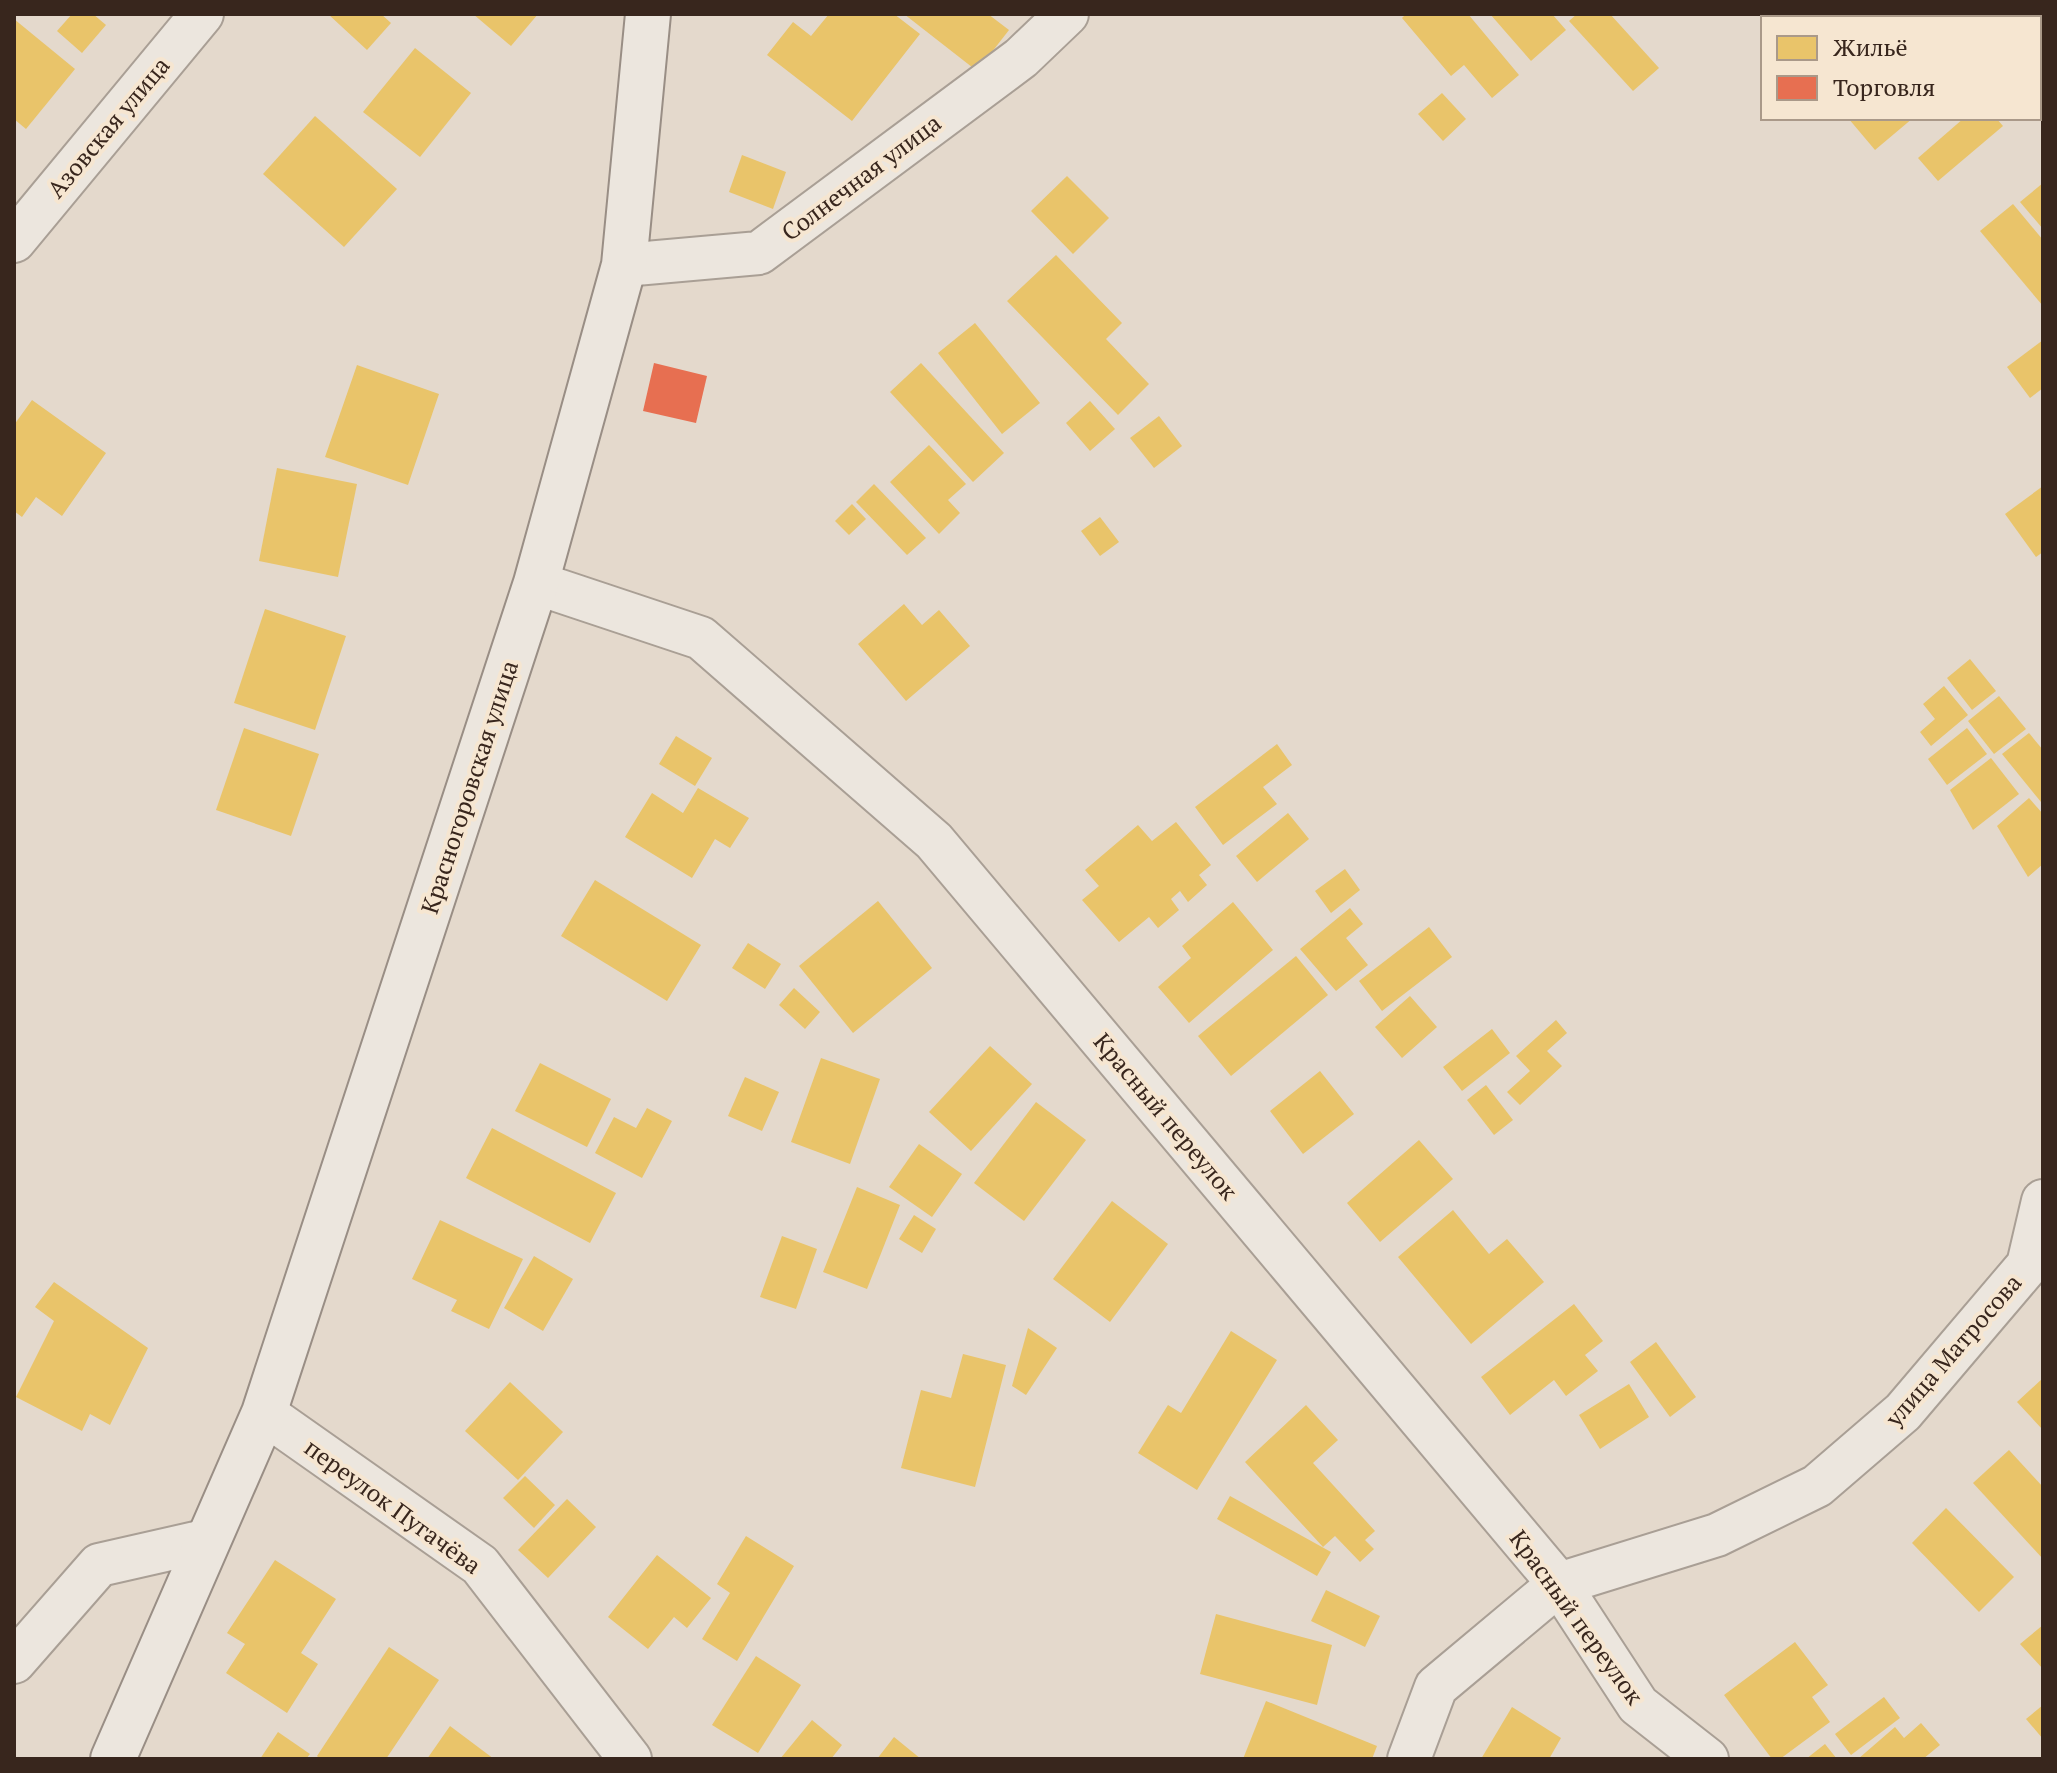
<svg xmlns="http://www.w3.org/2000/svg" width="2057" height="1773" viewBox="0 0 2057 1773" font-family="'PT Serif',serif">
<style>
.homes{fill:#e9c46a}
.shops{fill:#e76f51}
.lines{fill:none;stroke-linecap:round;stroke-linejoin:round}
.street-casing{stroke:#a99f95;stroke-width:46}
.secondary-casing{stroke:#998e85;stroke-width:48}
.street{stroke:#ece6de;stroke-width:42}
.secondary{stroke:#ece6de;stroke-width:44}
.labels{text-anchor:middle;dominant-baseline:central;stroke-width:8;stroke-linejoin:round;paint-order:stroke}
.street-label{font-size:24px;fill:#38261d;stroke:#f6e6d1}
</style>
<rect width="100%" height="100%" fill="#e4d9cc"/>
<!-- homes -->
<g class="homes">
<path d="M72 14H93L106 25 82 53 57 31Z"/>
<path d="M328 14H381L391 23 367 50Z"/>
<path d="M473 14H538L511 46Z"/>
<path d="M829 14H894L920 34 852 121 767 55 793 22 811 36Z"/>
<path d="M904 14H988L1009 30 977 71Z"/>
<path d="M1406 14H1468L1519 75 1492 98 1464 65 1451 76 1402 18Z"/>
<path d="M1490 14H1552L1566 30 1531 61Z"/>
<path d="M1577 14H1610L1659 68 1633 91 1569 21Z"/>
<path d="M1847 14H1895L1890 18H1850Z"/>
<path d="M14 19 75 69 26 129 14 119Z"/>
<path d="M415 48 471 93 420 157 363 112Z"/>
<path d="M1442 93 1466 119 1443 141 1418 114Z"/>
<path d="M315 116 397 189 344 247 263 174Z"/>
<path d="M1848 118H1913L1875 150Z"/>
<path d="M1964 118H1996L2003 126 1938 181 1918 158Z"/>
<path d="M742 155 786 172 773 209 729 192Z"/>
<path d="M1067 176 1109 218 1073 254 1031 211Z"/>
<path d="M2043 183V229L2020 202Z"/>
<path d="M2013 204 2043 240V306L1980 231Z"/>
<path d="M1056 255 1122 323 1106 339 1149 384 1118 415 1007 301Z"/>
<path d="M975 323 1040 403 1002 434 938 353Z"/>
<path d="M2043 340V388L2030 398 2007 367Z"/>
<path d="M921 363 1004 453 973 482 890 392Z"/>
<path d="M357 365 439 394 408 485 325 457Z"/>
<path d="M32 400 106 453 62 516 36 497 22 517 14 511V425Z"/>
<path d="M1090 401 1115 429 1090 451 1066 423Z"/>
<path d="M1159 416 1182 446 1154 468 1130 438Z"/>
<path d="M929 445 966 484 948 500 960 513 939 534 890 482Z"/>
<path d="M277 468 357 484 338 577 259 561Z"/>
<path d="M874 484 926 538 907 555 856 502Z"/>
<path d="M2043 486V552L2036 557 2005 514Z"/>
<path d="M852 504 866 519 849 535 835 521Z"/>
<path d="M1100 517 1119 542 1100 556 1081 531Z"/>
<path d="M904 604 922 625 939 610 970 646 906 701 858 644Z"/>
<path d="M265 609 346 636 315 730 234 703Z"/>
<path d="M1970 659 1996 691 1972 710 1947 678Z"/>
<path d="M1944 686 1968 715 1931 746 1920 732 1935 719 1923 704Z"/>
<path d="M1999 696 2026 729 1994 754 1968 721Z"/>
<path d="M244 728 319 754 291 836 216 810Z"/>
<path d="M1967 728 1987 754 1947 785 1928 759Z"/>
<path d="M2029 733 2043 750 2041 802 2002 754Z"/>
<path d="M676 736 712 758 695 786 659 764Z"/>
<path d="M1277 744 1292 765 1263 787 1277 804 1223 845 1195 807Z"/>
<path d="M1991 758 2019 794 1973 830 1950 790Z"/>
<path d="M698 788 749 818 730 848 715 839 692 878 625 837 652 793 683 813Z"/>
<path d="M2029 798 2043 814V864L2028 877 1997 826Z"/>
<path d="M1288 813 1309 839 1257 882 1236 856Z"/>
<path d="M1176 822 1211 865 1199 875 1207 885 1188 902 1180 891 1171 899 1179 910 1158 928 1149 917 1119 942 1082 900 1099 886 1085 870 1138 825 1152 841Z"/>
<path d="M1345 869 1360 890 1331 913 1315 891Z"/>
<path d="M595 880 701 945 667 1001 561 936Z"/>
<path d="M878 901 932 968 853 1033 799 966Z"/>
<path d="M1233 902 1273 950 1189 1023 1158 987 1191 958 1182 946Z"/>
<path d="M1350 908 1363 924 1346 938 1368 965 1336 991 1300 949Z"/>
<path d="M1429 927 1452 957 1382 1011 1359 981Z"/>
<path d="M748 943 781 964 765 989 732 968Z"/>
<path d="M1296 956 1328 995 1231 1076 1198 1036Z"/>
<path d="M794 988 820 1012 805 1029 779 1005Z"/>
<path d="M1410 996 1437 1027 1402 1058 1375 1027Z"/>
<path d="M1556 1020 1567 1033 1547 1051 1562 1066 1520 1105 1507 1092 1530 1071 1516 1056Z"/>
<path d="M1492 1029 1510 1053 1462 1091 1443 1067Z"/>
<path d="M990 1046 1032 1084 971 1151 929 1112Z"/>
<path d="M821 1058 880 1079 850 1164 791 1142Z"/>
<path d="M540 1063 611 1099 587 1147 515 1111Z"/>
<path d="M1320 1071 1354 1114 1303 1154 1270 1111Z"/>
<path d="M745 1077 779 1092 762 1131 728 1116Z"/>
<path d="M1486 1085 1513 1120 1494 1135 1467 1100Z"/>
<path d="M1036 1102 1086 1140 1024 1221 974 1183Z"/>
<path d="M647 1108 672 1121 642 1178 595 1153 614 1117 636 1128Z"/>
<path d="M492 1128 616 1193 590 1243 466 1178Z"/>
<path d="M1419 1140 1453 1179 1380 1242 1347 1203Z"/>
<path d="M919 1144 962 1174 932 1217 889 1187Z"/>
<path d="M857 1187 900 1205 867 1289 823 1272Z"/>
<path d="M1112 1201 1168 1244 1110 1322 1053 1279Z"/>
<path d="M1453 1210 1489 1254 1507 1239 1544 1282 1471 1344 1398 1257Z"/>
<path d="M914 1215 936 1229 922 1253 899 1239Z"/>
<path d="M440 1220 523 1259 489 1329 451 1311 457 1300 412 1279Z"/>
<path d="M782 1236 817 1249 796 1309 760 1297Z"/>
<path d="M534 1256 573 1279 543 1331 504 1308Z"/>
<path d="M54 1282 148 1348 110 1425 90 1414 82 1431 16 1397 54 1321 35 1307Z"/>
<path d="M1574 1304 1603 1341 1585 1355 1598 1371 1566 1396 1554 1380 1510 1415 1481 1377Z"/>
<path d="M1028 1328 1057 1348 1026 1395 1012 1386Z"/>
<path d="M1231 1331 1277 1360 1197 1490 1138 1453 1168 1405 1181 1413Z"/>
<path d="M1656 1342 1696 1397 1670 1417 1630 1362Z"/>
<path d="M963 1354 1006 1365 975 1487 901 1468 921 1390 951 1398Z"/>
<path d="M2043 1378V1430L2017 1402Z"/>
<path d="M510 1382 563 1432 518 1480 465 1431Z"/>
<path d="M1629 1384 1649 1417 1600 1449 1579 1415Z"/>
<path d="M1306 1405 1338 1440 1313 1463 1375 1531 1365 1540 1374 1549 1360 1562 1335 1536 1323 1547 1245 1462Z"/>
<path d="M2009 1450 2043 1487V1559L1973 1483Z"/>
<path d="M525 1476 555 1505 534 1528 503 1498Z"/>
<path d="M1230 1496 1331 1552 1317 1576 1217 1519Z"/>
<path d="M567 1499 596 1527 548 1578 518 1550Z"/>
<path d="M1946 1508 2014 1577 1979 1612 1912 1543Z"/>
<path d="M746 1536 794 1566 737 1661 702 1639 730 1593 717 1584Z"/>
<path d="M657 1555 711 1598 687 1628 674 1617 648 1649 608 1617Z"/>
<path d="M275 1560 336 1599 301 1653 318 1664 287 1713 226 1673 245 1644 227 1633Z"/>
<path d="M1326 1590 1380 1616 1365 1647 1311 1621Z"/>
<path d="M1216 1614 1332 1645 1317 1705 1200 1674Z"/>
<path d="M2043 1625V1669L2020 1644Z"/>
<path d="M1795 1642 1828 1685 1812 1697 1830 1722 1780 1759H1772L1724 1695Z"/>
<path d="M389 1647 439 1680 386 1759H320L317 1756Z"/>
<path d="M756 1656 801 1685 758 1753 712 1725Z"/>
<path d="M1884 1697 1900 1718 1851 1755 1835 1734Z"/>
<path d="M1266 1701 1377 1746 1372 1759H1243Z"/>
<path d="M2043 1705V1739L2026 1719Z"/>
<path d="M1512 1707 1561 1738 1549 1759H1481Z"/>
<path d="M812 1720 842 1745 831 1759H780Z"/>
<path d="M1921 1723 1940 1745 1923 1759H1858L1895 1727 1904 1738Z"/>
<path d="M450 1726 494 1759H427Z"/>
<path d="M278 1732 310 1754 306 1759H260Z"/>
<path d="M894 1737 921 1759H877Z"/>
<path d="M1825 1744 1837 1759H1806Z"/>
</g>
<!-- shops -->
<path class="shops" d="M654 363 707 376 696 423 643 411Z"/>
<g class="lines">
<defs>
<g id="street">
<path d="M14 241 202 14"/>
<path d="M624 265 759 253 1021 58 1067 14"/>
<path d="M536 583 701 638 934 841 1559 1584 1638 1705 1707 1759"/>
<path d="M264 1413 480 1565 630 1759"/>
<path d="M14 1662 99 1565 209 1540"/>
<path d="M1409 1759 1436 1687 1559 1584 1717 1535 1817 1486 1903 1412 2028 1265 2043 1201"/>
</g>
<path id="secondary" d="M113 1759 264 1413 536 583 624 265 648 14"/>
</defs>
<!-- street casing -->
<use href="#street" class="street-casing"/>
<!-- secondary casing -->
<use href="#secondary" class="secondary-casing"/>
<!-- street -->
<use href="#street" class="street"/>
<!-- secondary -->
<use href="#secondary" class="secondary"/>
</g>
<g class="labels">
<!-- street labels -->
<g class="street-label">
<text transform="translate(108 127) rotate(-50)">Азовская улица</text>
<text transform="translate(861 177) rotate(-37)">Солнечная улица</text>
<text transform="translate(469 787) rotate(-72)">Красногоровская улица</text>
<text transform="translate(1166 1116) rotate(50)">Красный переулок</text>
<text transform="translate(1953 1350) rotate(-49)">улица Матросова</text>
<text transform="translate(393 1506) rotate(36)">переулок Пугачёва</text>
<text transform="translate(1577 1617) rotate(54)">Красный переулок</text>
</g>
</g>
<!-- border -->
<rect width="2057" height="1773" fill="none" stroke="#38261d" stroke-width="32"/>
<!-- legend -->
<rect x="1761" y="16" width="280" height="104" fill="#f6e6d1" stroke="#aa9989" stroke-width="2"/>
<rect x="1777" y="36" width="40" height="24" fill="#e9c46a" stroke="#aa9989" stroke-width="2"/>
<text x="1833" y="56" font-size="24" fill="#38261d">Жильё</text>
<rect x="1777" y="76" width="40" height="24" fill="#e76f51" stroke="#aa9989" stroke-width="2"/>
<text x="1833" y="96" font-size="24" fill="#38261d">Торговля</text>
</svg>
